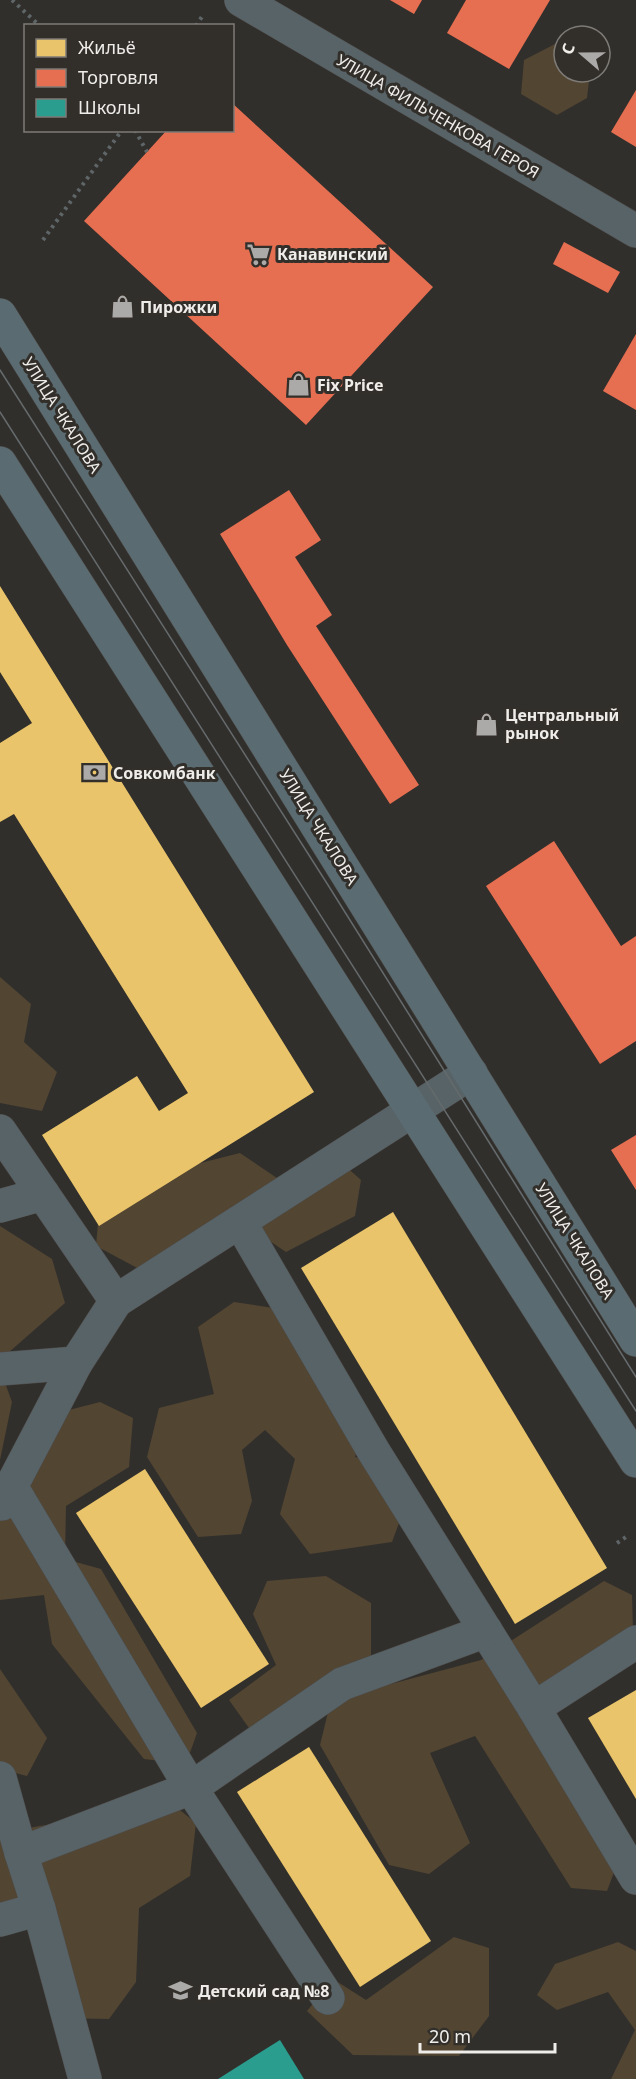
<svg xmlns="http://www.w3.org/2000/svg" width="636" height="2079" viewBox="0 0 636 2079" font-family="'Noto Sans',sans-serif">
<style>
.green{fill:#524532}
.homes{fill:#e9c46a}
.shops{fill:#e76f51}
.schools{fill:#2a9d8f}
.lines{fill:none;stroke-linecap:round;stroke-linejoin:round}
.minor-casing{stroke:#4f4d4b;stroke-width:34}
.major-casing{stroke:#4f4d4b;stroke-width:34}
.path{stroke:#5f6668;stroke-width:4;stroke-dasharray:3 4.5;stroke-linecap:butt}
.minor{stroke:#586367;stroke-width:33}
.major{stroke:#5a6c72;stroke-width:33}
.tram{stroke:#656a6c;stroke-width:1.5}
.labels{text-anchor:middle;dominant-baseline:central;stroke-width:6;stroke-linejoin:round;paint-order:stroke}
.street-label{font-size:16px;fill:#efedea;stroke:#322f2b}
.poi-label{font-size:16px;font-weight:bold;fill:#efedea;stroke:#322f2b;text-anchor:start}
</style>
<rect width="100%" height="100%" fill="#312f2c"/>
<!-- green -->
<g class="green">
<path d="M557 43 564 47V72H590L587 98 557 115 521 94 524 60Z"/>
<path d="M0 977 31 1004 24 1042 57 1072 42 1111 0 1103Z"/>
<path d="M240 1153 299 1193 342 1163 361 1180 355 1216 286 1252 234 1217 141 1270 96 1246 101 1188Z"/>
<path d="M0 1226 52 1259 65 1303 0 1360Z"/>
<path d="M234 1302 306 1313 368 1416 355 1457 399 1464 412 1488 392 1542 310 1554 280 1514 295 1459 265 1430 242 1450 252 1501 241 1534 198 1537 147 1457 159 1408 214 1394 198 1327Z"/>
<path d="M0 1369 12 1402 0 1460Z"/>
<path d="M100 1402 133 1418 129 1467 66 1506 65 1559 101 1569 197 1733 186 1764 144 1759 52 1644 44 1595 0 1600V1494L30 1420Z"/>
<path d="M326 1576 371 1603V1660L249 1728 229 1700 276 1665 253 1614 267 1581Z"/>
<path d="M604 1581 632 1595 633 1631 519 1703 616 1867 607 1891 571 1888 475 1736 430 1753 470 1843 429 1874 389 1865 320 1745 331 1700 481 1660Z"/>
<path d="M0 1669 47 1738 27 1776 0 1769Z"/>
<path d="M171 1803 196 1823 190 1876 139 1908 136 1982 109 2019 56 2018 24 1906H0V1833Z"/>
<path d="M454 1937 489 1948V2016L459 2056 353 2055 307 2011 333 1979 366 2000Z"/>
<path d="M618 1942 636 1951V2079H611L635 2030 608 1992 557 2010 537 1995 555 1964Z"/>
</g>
<!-- homes -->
<g class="homes">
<path d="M0 586 314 1092 99 1226 42 1135 137 1076 159 1111 188 1093 14 814 0 822V743L32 723 0 672Z"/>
<path d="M393 1212 607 1568 515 1624 301 1268Z"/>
<path d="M145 1469 269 1664 201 1708 76 1513Z"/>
<path d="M636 1690V1799L588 1718Z"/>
<path d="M309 1747 431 1941 360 1987 237 1792Z"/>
</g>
<!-- shops -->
<g class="shops">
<path d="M390 0H422L414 14Z"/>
<path d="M466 0H550L509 69 447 33Z"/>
<path d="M636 90V147L611 132Z"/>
<path d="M232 103 433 287 306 425 84 221 167 130H232Z"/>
<path d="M564 242 620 272 608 293 553 264Z"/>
<path d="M636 334V410L603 391Z"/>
<path d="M289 490 321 540 295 557 332 615 316 626 419 785 390 804 287 645 220 534Z"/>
<path d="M554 841 621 946 636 936V1041L600 1064 486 886Z"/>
<path d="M636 1135V1190L611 1150Z"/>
</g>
<!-- schools -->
<path class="schools" d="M280 2040 304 2079H218Z"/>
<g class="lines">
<defs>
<g id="minor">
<path d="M241 0 636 231"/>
<path d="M0 1131 116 1301 76 1363 2 1504"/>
<path d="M0 1206 43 1194"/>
<path d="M240 1222 374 1452 534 1708 636 1878"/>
<path d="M116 1301 471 1073"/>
<path d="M0 1369 76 1363"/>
<path d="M11 1486 191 1788 328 1998"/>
<path d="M534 1708 636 1642"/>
<path d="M0 1778 21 1853"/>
<path d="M39 1909 85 2079"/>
<path d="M0 1920 39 1909 21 1853 191 1788 342 1684 486 1631"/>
</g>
<g id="major">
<path d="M0 315 636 1340"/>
<path d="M0 463 636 1461"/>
</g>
</defs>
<!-- minor casing -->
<use href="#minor" class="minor-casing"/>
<!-- major casing -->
<use href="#major" class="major-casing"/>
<!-- path -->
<g class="path">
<path d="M12 0 40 26"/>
<path d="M196 26 203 15"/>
<path d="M135 130 147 152"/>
<path d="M43 240 122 130"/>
<path d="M617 1543 626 1537"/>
</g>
<!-- minor -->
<use href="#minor" class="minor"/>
<!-- major -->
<use href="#major" class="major"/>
<!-- tram -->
<g class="tram">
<path d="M0 370 328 885 636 1377"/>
<path d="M0 412 636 1411"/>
</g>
</g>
<!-- icons -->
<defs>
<symbol id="supermarket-bare" viewBox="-9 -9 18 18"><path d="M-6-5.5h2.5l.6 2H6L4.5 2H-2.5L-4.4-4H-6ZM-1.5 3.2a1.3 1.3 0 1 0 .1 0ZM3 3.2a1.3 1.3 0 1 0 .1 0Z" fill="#acaaa8" stroke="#322f2b" stroke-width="2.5" paint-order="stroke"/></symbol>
<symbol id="shop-bare" viewBox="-9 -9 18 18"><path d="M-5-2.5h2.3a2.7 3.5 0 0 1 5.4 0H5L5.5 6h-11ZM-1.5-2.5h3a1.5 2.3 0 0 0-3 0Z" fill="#acaaa8" stroke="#322f2b" stroke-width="2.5" paint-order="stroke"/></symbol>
<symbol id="bank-bare" viewBox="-9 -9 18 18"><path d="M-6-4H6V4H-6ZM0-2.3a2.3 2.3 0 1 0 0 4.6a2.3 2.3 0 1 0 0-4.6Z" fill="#acaaa8" stroke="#322f2b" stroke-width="2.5" paint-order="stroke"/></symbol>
<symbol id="school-bare" viewBox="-9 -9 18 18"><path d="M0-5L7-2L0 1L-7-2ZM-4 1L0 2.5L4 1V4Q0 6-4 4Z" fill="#acaaa8" stroke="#322f2b" stroke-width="2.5" paint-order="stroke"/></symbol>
</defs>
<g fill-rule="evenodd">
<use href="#supermarket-bare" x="242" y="238" width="33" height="33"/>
<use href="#shop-bare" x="106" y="290" width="33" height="33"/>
<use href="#shop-bare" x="282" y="368" width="33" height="33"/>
<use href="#shop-bare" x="470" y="708" width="33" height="33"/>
<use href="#bank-bare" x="78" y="756" width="33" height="33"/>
<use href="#school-bare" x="164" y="1974" width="33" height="33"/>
</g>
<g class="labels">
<!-- street labels -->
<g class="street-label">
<text transform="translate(438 116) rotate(30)">УЛИЦА ФИЛЬЧЕНКОВА ГЕРОЯ</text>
<text transform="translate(62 415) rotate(58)">УЛИЦА ЧКАЛОВА</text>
<text transform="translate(319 827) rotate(58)">УЛИЦА ЧКАЛОВА</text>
<text transform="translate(575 1241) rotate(58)">УЛИЦА ЧКАЛОВА</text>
</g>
<!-- poi labels -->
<g class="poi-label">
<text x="277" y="254">Канавинский</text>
<text x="140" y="307">Пирожки</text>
<text x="317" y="385">Fix Price</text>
<text x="505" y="715">Центральный<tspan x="505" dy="18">рынок</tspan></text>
<text x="113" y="773">Совкомбанк</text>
<text x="198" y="1991">Детский сад №8</text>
</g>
</g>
<!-- legend -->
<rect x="24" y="24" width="210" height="108" fill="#322f2b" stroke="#7e7b77" stroke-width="1.5"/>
<rect x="36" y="39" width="30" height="18" fill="#e9c46a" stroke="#7e7b77" stroke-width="1.5"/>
<text x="78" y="54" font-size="18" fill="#efedea">Жильё</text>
<rect x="36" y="69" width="30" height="18" fill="#e76f51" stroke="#7e7b77" stroke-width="1.5"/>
<text x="78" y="84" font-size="18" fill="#efedea">Торговля</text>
<rect x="36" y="99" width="30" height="18" fill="#2a9d8f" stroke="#7e7b77" stroke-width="1.5"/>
<text x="78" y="114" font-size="18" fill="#efedea">Школы</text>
<!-- north arrow -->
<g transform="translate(582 54) rotate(290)"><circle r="28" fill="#322f2b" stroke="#7e7b77" stroke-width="1.5"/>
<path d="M0-4.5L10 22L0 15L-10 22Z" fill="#acaaa8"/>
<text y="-9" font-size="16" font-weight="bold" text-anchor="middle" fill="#efedea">С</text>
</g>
<!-- scale -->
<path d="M420 2043v9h135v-9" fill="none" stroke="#efedea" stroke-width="3"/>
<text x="429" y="2043" font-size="18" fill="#efedea" stroke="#322f2b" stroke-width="4.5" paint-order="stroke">20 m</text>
</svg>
